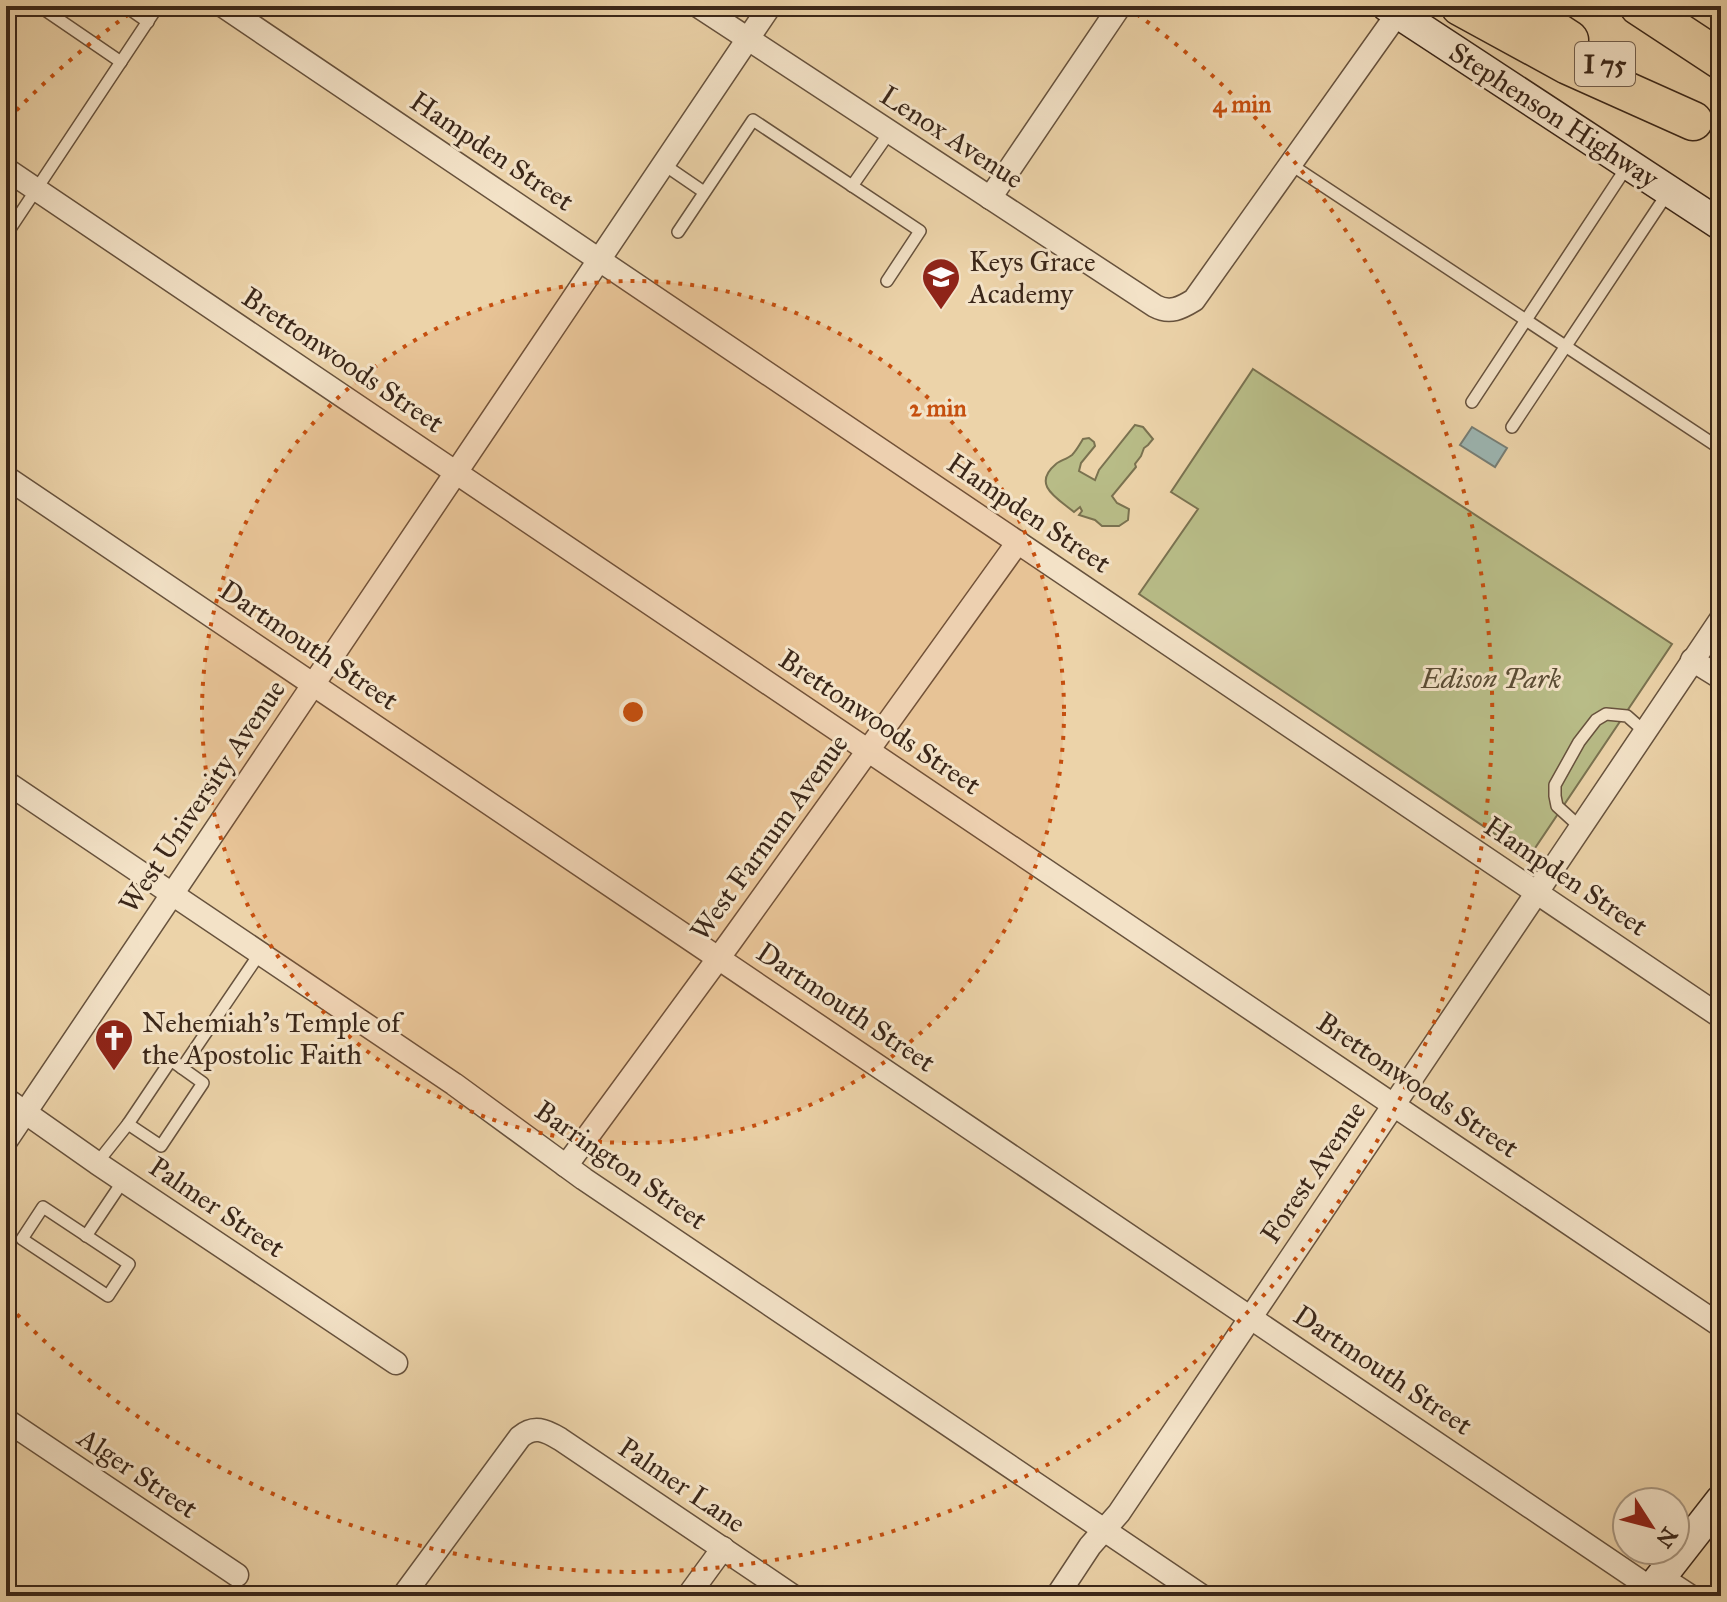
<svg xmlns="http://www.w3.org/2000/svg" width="1727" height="1602" viewBox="0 0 1727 1602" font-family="'IM FELL Great Primer',serif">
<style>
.green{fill:#b8bc87;stroke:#7a7250;stroke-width:2}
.water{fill:#9cb6b3;stroke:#757d75;stroke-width:2}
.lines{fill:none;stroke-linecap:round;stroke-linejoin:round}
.lane-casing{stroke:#67523d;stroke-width:14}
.street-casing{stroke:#67523d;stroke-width:25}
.secondary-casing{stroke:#3b2719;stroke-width:33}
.highway-casing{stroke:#3b2719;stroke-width:41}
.lane{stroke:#f3e2c7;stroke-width:11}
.street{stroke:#f3e2c7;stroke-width:22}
.secondary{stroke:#f3e2c7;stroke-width:30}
.highway{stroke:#ecd3a9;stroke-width:38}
.ring{fill:none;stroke:#c54f0f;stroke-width:4;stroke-dasharray:4 8}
.labels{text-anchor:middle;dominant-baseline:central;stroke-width:6;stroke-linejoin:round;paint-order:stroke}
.shield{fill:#f3e2c7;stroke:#725f4d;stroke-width:2}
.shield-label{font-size:26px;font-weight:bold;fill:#3b2719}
.street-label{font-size:28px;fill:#3b2719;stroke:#f3e2c7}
.poi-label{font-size:28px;fill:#3b2719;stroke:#f3e2c7;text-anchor:start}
.park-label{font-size:28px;font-style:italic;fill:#5a4c34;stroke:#f3e2c7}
.centre{fill:#c54f0f;stroke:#f3e2c7;stroke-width:4}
.ring-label{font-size:24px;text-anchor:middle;font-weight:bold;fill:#c54f0f;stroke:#f3e2c7;stroke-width:6;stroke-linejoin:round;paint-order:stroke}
</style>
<rect width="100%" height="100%" fill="#ecd3a9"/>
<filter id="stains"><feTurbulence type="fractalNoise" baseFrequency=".0025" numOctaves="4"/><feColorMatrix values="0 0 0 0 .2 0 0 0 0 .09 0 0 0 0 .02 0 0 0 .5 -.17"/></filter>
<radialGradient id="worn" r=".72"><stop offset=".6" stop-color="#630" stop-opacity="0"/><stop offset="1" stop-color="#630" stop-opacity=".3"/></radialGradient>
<!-- green -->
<g class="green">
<path d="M1253 369 1672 644 1529 857 1139 594 1198 509 1171 492Z"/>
<path d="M1135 425 1143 427 1153 439 1148 445 1144 448 1141 456 1135 464 1136 467 1112 496 1117 503 1129 509 1128 520 1119 526H1102L1095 520 1079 515 1082 511 1080 507 1074 512C1057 498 1031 485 1056 464 1059 461 1067 459 1072 455 1076 451 1080 444 1083 439L1089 438 1094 442 1095 446 1081 463 1079 471 1095 480 1099 470Z"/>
</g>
<!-- water -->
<path class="water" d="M1472 427 1507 448 1495 467 1460 445Z"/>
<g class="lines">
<defs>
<g id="lane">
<path d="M39 6 121 62"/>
<path d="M125 6 148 22"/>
<path d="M663 164 704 192"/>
<path d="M1290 164 1721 449"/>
<path d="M852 186 889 133"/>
<path d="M678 232 753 120 920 231 887 281"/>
<path d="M6 235 158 6"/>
<path d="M1472 402 1628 165"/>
<path d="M1512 427 1669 191"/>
<path d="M1580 827 1557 806 1555 796V785L1579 742 1596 720 1606 714 1627 716 1644 731"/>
<path d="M128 1124 161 1146 203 1083 182 1068"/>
<path d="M97 1163 128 1124 171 1060 182 1068 260 953"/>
<path d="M43 1207 129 1264 108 1296 22 1239Z"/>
<path d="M86 1236 123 1181"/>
</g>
<g id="street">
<path d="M223 6 1721 1017"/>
<path d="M698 6 1155 306C1170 314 1181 308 1194 300L1398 13"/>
<path d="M6 169 1721 1326"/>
<path d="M990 198 1120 6"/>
<path d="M6 477 1652 1589"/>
<path d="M1692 660 1721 678"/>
<path d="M6 782 454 1084 584 1179 1202 1596"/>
<path d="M6 1099 97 1163 396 1363"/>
<path d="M6 1141 770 6"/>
<path d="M566 1166 731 941 1018 542"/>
<path d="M6 1420 237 1575"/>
<path d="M1661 1577 1690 1596"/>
<path d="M403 1596 520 1437C534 1425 545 1430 560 1439L793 1596"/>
<path d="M688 1596 723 1548"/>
<path d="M1057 1596 1090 1546 1119 1513 1721 619"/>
</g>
<g id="secondary">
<path d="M1387 6 1721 225"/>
<path d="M1646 1596 1721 1500"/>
</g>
<g id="highway">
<path d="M1460 6 1568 65 1693 121"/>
<path d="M1517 6 1569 40"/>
<path d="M1639 6 1721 60"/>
</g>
</defs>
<!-- lane casing -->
<use href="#lane" class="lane-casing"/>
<!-- street casing -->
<use href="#street" class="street-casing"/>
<!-- secondary casing -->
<use href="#secondary" class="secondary-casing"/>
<!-- highway casing -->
<use href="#highway" class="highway-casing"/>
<!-- lane -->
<use href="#lane" class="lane"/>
<!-- street -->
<use href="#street" class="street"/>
<!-- secondary -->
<use href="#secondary" class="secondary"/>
<!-- highway -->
<use href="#highway" class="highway"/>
</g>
<!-- distance rings -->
<circle cx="633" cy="712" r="431" fill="#c54f0f" fill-opacity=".12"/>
<g class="ring">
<circle cx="633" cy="712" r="431"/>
<path d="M8 119A861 861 0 0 1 139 7M1127 7A861 861 0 1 1 8 1305"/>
</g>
<!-- icons -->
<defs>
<symbol id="school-pin" viewBox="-11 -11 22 30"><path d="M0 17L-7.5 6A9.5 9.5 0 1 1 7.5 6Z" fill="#8f2418" stroke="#f3e2c7"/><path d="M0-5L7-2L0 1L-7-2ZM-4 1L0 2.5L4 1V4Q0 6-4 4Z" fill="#fff"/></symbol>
<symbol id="church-pin" viewBox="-11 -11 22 30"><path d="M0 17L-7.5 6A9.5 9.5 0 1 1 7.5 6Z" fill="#8f2418" stroke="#f3e2c7"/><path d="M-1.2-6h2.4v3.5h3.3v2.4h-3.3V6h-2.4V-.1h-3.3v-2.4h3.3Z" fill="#fff"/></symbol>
</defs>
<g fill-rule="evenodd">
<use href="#school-pin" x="919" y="255" width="44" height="60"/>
<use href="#church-pin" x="92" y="1016" width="44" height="60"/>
</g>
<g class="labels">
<!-- shield labels -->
<rect class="shield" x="1575" y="42" width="60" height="44" rx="6"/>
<g class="shield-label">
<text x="1605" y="64">I 75</text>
</g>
<!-- street labels -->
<g class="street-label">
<text transform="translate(1554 115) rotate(33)">Stephenson Highway</text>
<text transform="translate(952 137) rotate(33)">Lenox Avenue</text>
<text transform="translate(492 151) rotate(34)">Hampden Street</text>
<text transform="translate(343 360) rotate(34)">Brettonwoods Street</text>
<text transform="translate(1029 513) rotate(34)">Hampden Street</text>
<text transform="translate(309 645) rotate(34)">Dartmouth Street</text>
<text transform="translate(880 722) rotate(34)">Brettonwoods Street</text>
<text transform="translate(202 796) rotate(-56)">West University Avenue</text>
<text transform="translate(769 837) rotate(-54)">West Farnum Avenue</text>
<text transform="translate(1566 876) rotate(34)">Hampden Street</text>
<text transform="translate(846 1007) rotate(34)">Dartmouth Street</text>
<text transform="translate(1418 1085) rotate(34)">Brettonwoods Street</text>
<text transform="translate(621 1165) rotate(35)">Barrington Street</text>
<text transform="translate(1313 1172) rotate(-56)">Forest Avenue</text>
<text transform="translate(217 1207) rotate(34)">Palmer Street</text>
<text transform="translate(1383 1370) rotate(34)">Dartmouth Street</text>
<text transform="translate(138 1473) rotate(34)">Alger Street</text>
<text transform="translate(682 1485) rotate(34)">Palmer Lane</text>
</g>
<!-- poi labels -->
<g class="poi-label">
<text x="969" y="261">Keys Grace<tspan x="969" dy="32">Academy</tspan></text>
<text x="142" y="1022">Nehemiah's Temple of<tspan x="142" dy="32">the Apostolic Faith</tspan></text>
</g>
<!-- park labels -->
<g class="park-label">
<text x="1491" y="678">Edison Park</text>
</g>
</g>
<circle cx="633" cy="712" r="12" class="centre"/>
<g class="ring-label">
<text x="1242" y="112">4 min</text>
<text x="938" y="416">2 min</text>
</g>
<!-- margin -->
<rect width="1727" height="1602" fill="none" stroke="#ecd3a9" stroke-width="32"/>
<rect x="8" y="8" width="1711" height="1586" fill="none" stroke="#3b2719" stroke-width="4"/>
<rect x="16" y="16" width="1695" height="1570" fill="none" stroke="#3b2719" stroke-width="2"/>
<!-- north arrow -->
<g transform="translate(1651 1526) rotate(126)"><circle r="38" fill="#f3e2c7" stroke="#a99781" stroke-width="2"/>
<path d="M0-6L14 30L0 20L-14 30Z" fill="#8f2418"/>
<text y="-12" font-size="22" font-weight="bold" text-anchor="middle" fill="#3b2719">N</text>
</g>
<rect width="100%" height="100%" filter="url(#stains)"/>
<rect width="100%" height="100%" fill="url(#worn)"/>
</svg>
